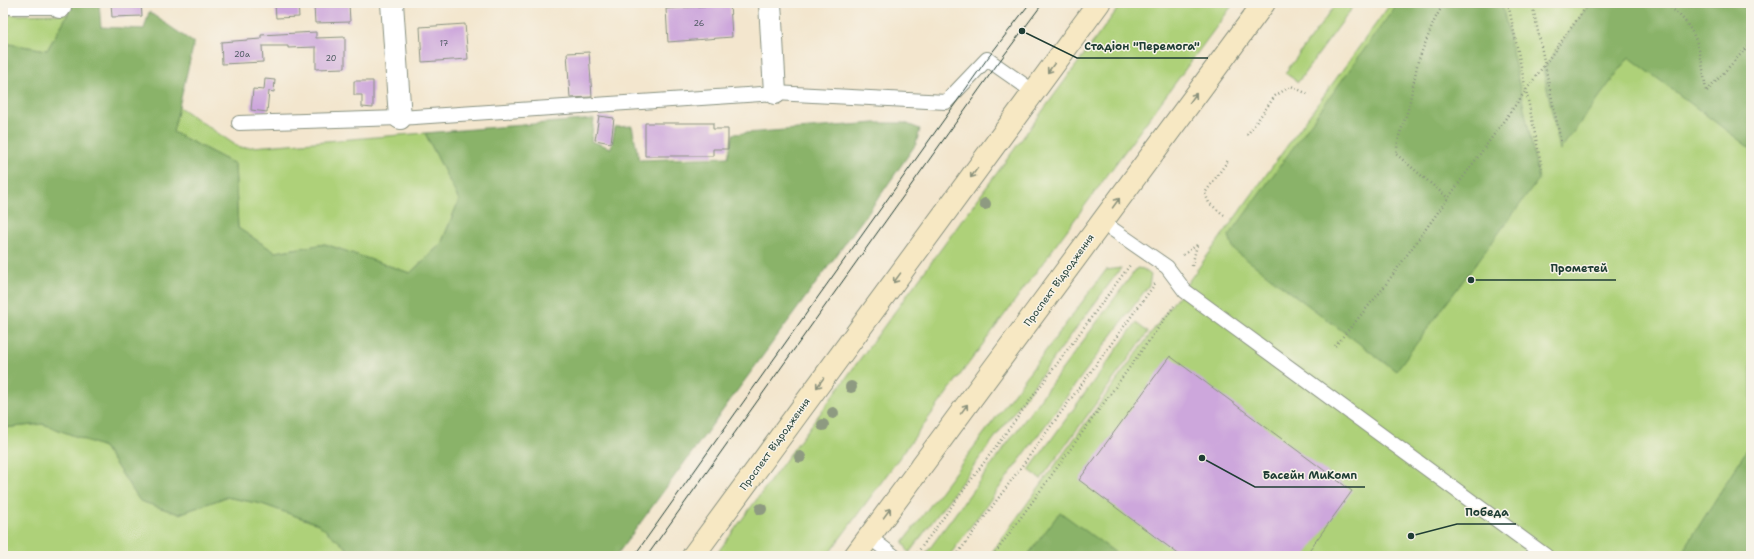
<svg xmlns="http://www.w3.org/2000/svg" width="1754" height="559" viewBox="0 0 1754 559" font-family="'Shantell Sans',sans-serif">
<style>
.green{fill:#aed179;stroke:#668756}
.forest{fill:#8ab369;stroke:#54784e}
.building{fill:#cda7dc}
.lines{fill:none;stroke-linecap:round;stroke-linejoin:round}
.service-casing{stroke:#899281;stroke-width:16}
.minor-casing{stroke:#899281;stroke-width:24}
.secondary-casing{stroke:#899281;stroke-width:24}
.path{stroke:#899281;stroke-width:2.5;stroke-dasharray:1 3;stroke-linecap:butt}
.service{stroke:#fff;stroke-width:14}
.minor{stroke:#fff;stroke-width:22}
.secondary{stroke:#f7e8c3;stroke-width:22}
.tram{stroke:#1f3d34;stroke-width:1}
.tree{fill:#8e9a81}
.oneway{stroke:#8b927c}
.labels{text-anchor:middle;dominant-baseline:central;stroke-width:3;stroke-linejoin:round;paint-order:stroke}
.number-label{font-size:8px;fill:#4a585e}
.street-label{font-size:10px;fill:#1f3d34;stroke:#f7f3e8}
.leader{fill:none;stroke:#1f3d34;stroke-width:1.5}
.callout-dot{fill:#1f3d34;stroke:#f7f3e8;stroke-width:1.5}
.callout-label{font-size:11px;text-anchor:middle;font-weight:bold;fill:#1f3d34;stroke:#f7f3e8;stroke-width:3;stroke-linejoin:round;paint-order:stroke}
</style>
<rect width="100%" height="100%" fill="#f7f3e8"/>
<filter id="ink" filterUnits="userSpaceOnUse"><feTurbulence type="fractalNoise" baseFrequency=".025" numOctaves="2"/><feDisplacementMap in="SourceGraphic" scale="8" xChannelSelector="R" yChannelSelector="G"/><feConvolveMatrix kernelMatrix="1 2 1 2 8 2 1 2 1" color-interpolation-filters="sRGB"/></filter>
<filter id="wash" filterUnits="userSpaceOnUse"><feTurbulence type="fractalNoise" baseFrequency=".012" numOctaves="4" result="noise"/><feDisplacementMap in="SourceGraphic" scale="16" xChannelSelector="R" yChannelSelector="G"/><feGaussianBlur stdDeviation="0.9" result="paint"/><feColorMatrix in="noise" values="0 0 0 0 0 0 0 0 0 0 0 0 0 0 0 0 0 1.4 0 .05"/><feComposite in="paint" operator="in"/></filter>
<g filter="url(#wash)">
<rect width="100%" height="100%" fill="#f3e6ce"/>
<!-- green -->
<g class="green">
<path d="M1122 3H1234L827 556H715Z"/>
<path d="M1337 3H1356L1298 82 1285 73Z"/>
<path d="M1391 3H1751V556H989Z"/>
<path d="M68 14 47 50 3 43V15Z"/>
<path d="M179 107 240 148 425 133 459 200 441 244 410 273 325 244 275 252 238 228 235 164 173 132Z"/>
<path d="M1121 268 909 553 903 542 1106 270Z"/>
<path d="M1137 268 1143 269 1151 275 1149 285 949 556H924Z"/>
<path d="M1136 323 1148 332 1041 479 1029 470Z"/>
<path d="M43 424 104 447 140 501 179 514 226 497 262 504 318 524 356 556H3V428Z"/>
</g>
<!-- forest -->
<g class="forest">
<path d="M68 3H99L101 27 144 29 149 12 194 43 173 132 235 164 238 228 275 252 325 244 410 273 441 244 459 200 425 133 594 119 591 141 611 148 615 127 632 126 639 160 728 157 733 134 875 123H905L920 129 916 144 877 200 616 556H356L318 524 262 504 226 497 179 514 140 501 104 447 43 424 3 428V43L47 50 68 14Z"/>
<path d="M1398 3H1502L1539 179 1396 371 1234 250 1229 236Z"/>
<path d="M1590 3H1751V149L1629 57 1560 150 1543 69Z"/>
<path d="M1751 443V556H1680Z"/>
<path d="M1060 512 1120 556H1027Z"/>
</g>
<g id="blocks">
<!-- building -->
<g class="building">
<path d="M111 3H141L142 16 112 17Z"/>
<path d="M298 3 299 17 276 18 275 4Z"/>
<path d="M308 3H349L350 22 315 23 314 6H308Z"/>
<path d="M705 3H730L732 37 668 42 666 9 705 6Z"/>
<path d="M465 24 468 59 422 62 420 27Z"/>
<path d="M316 32V38L345 37V68L316 69V47L288 48V46H262L263 62 222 64 221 42 261 39V35Z"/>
<path d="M589 52 592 97 570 98 567 53Z"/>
<path d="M265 79 275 80 274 92 269 91 267 112 251 110 253 89 264 90Z"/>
<path d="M354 81H373V108L362 107V95H354Z"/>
<path d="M599 116 614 118 611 143 595 140Z"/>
<path d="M645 123H713V129H728V149H713V156H645Z"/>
<path d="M1170 356 1352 491 1305 556H1181L1079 480Z"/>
</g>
</g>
</g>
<g filter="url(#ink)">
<use href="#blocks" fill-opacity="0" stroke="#899281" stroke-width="1"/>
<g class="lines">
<defs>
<g id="service">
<path d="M3 7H60"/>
<path d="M239 123 400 118 775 93 946 102 987 59 1034 92"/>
<path d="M1102 222 1167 267 1185 291 1546 556"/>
<path d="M869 537 894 556"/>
</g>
<g id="minor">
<path d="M60 3V7"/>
<path d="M392 3 400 118"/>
<path d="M770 3 775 93"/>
</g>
<g id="secondary">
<path d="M693 556 1099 3"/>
<path d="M855 556 1264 3"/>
</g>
</defs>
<!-- service casing -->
<use href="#service" class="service-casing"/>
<!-- minor casing -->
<use href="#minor" class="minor-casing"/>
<!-- secondary casing -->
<use href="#secondary" class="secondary-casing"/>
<!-- path -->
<g class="path">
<path d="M1444 3 1435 19 1418 61 1408 110 1399 136 1396 154 1448 198"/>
<path d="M1508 3 1542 168"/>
<path d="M1532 3 1561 142"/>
<path d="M1664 3C1699 25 1701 54 1706 91"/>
<path d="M1707 91 1751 43"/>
<path d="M1247 135 1275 96 1291 86 1310 95"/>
<path d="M1224 215 1209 203 1205 193 1229 159"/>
<path d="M1183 255 1197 245"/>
<path d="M1192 266 1197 245"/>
<path d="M1335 346 1381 291 1589 3"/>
<path d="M915 556 1130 265"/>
<path d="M956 556 1155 284"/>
<path d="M993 556 1174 306"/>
</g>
<!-- service -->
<use href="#service" class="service"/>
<!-- minor -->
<use href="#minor" class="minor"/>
<!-- secondary -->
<use href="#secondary" class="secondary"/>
<!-- tram -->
<g class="tram">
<path d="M634 556 987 59 1030 3"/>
<path d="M647 556 996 66 1043 3"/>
</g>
</g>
<!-- trees -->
<g class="tree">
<circle cx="985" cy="204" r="6"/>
<circle cx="851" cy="387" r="6"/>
<circle cx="833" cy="413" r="6"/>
<circle cx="823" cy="425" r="6"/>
<circle cx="800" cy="457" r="6"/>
<circle cx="761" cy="509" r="6"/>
</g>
<!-- one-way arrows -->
<defs><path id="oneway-shaft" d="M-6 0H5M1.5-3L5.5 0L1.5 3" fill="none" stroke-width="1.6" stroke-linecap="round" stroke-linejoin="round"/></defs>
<g class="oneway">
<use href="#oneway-shaft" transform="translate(1051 68) rotate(126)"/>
<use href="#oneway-shaft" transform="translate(1193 98) rotate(-54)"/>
<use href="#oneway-shaft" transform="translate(974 173) rotate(126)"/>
<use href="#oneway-shaft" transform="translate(1116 203) rotate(-54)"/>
<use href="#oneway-shaft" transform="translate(897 278) rotate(126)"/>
<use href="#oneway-shaft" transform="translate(820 383) rotate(126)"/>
<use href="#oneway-shaft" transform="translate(964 409) rotate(-54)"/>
<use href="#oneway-shaft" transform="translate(887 513) rotate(-54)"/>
</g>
</g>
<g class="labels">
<!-- number labels -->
<g class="number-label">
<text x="699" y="23">26</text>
<text x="444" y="43">17</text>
<text x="242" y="54">20а</text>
<text x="331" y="58">20</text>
</g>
<!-- street labels -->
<g class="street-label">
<text transform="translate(1059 280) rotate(-54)">Проспект Відродження</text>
<text transform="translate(775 444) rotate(-54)">Проспект Відродження</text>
</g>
</g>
<!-- callouts -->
<path class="leader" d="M1022 31L1077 58H1208M1471 280L1543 280H1616M1202 458L1255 487H1365M1411 536L1457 524H1516"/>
<g class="callout-dot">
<circle cx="1022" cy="31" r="4"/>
<circle cx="1471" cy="280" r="4"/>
<circle cx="1202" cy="458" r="4"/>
<circle cx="1411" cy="536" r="4"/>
</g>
<g class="callout-label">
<text x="1142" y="50">Стадіон "Перемога"</text>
<text x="1579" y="272">Прометей</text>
<text x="1310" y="479">Басейн МиКомп</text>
<text x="1487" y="516">Победа</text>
</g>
<!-- margin -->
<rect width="1754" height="559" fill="none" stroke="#f7f3e8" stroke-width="16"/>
</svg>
